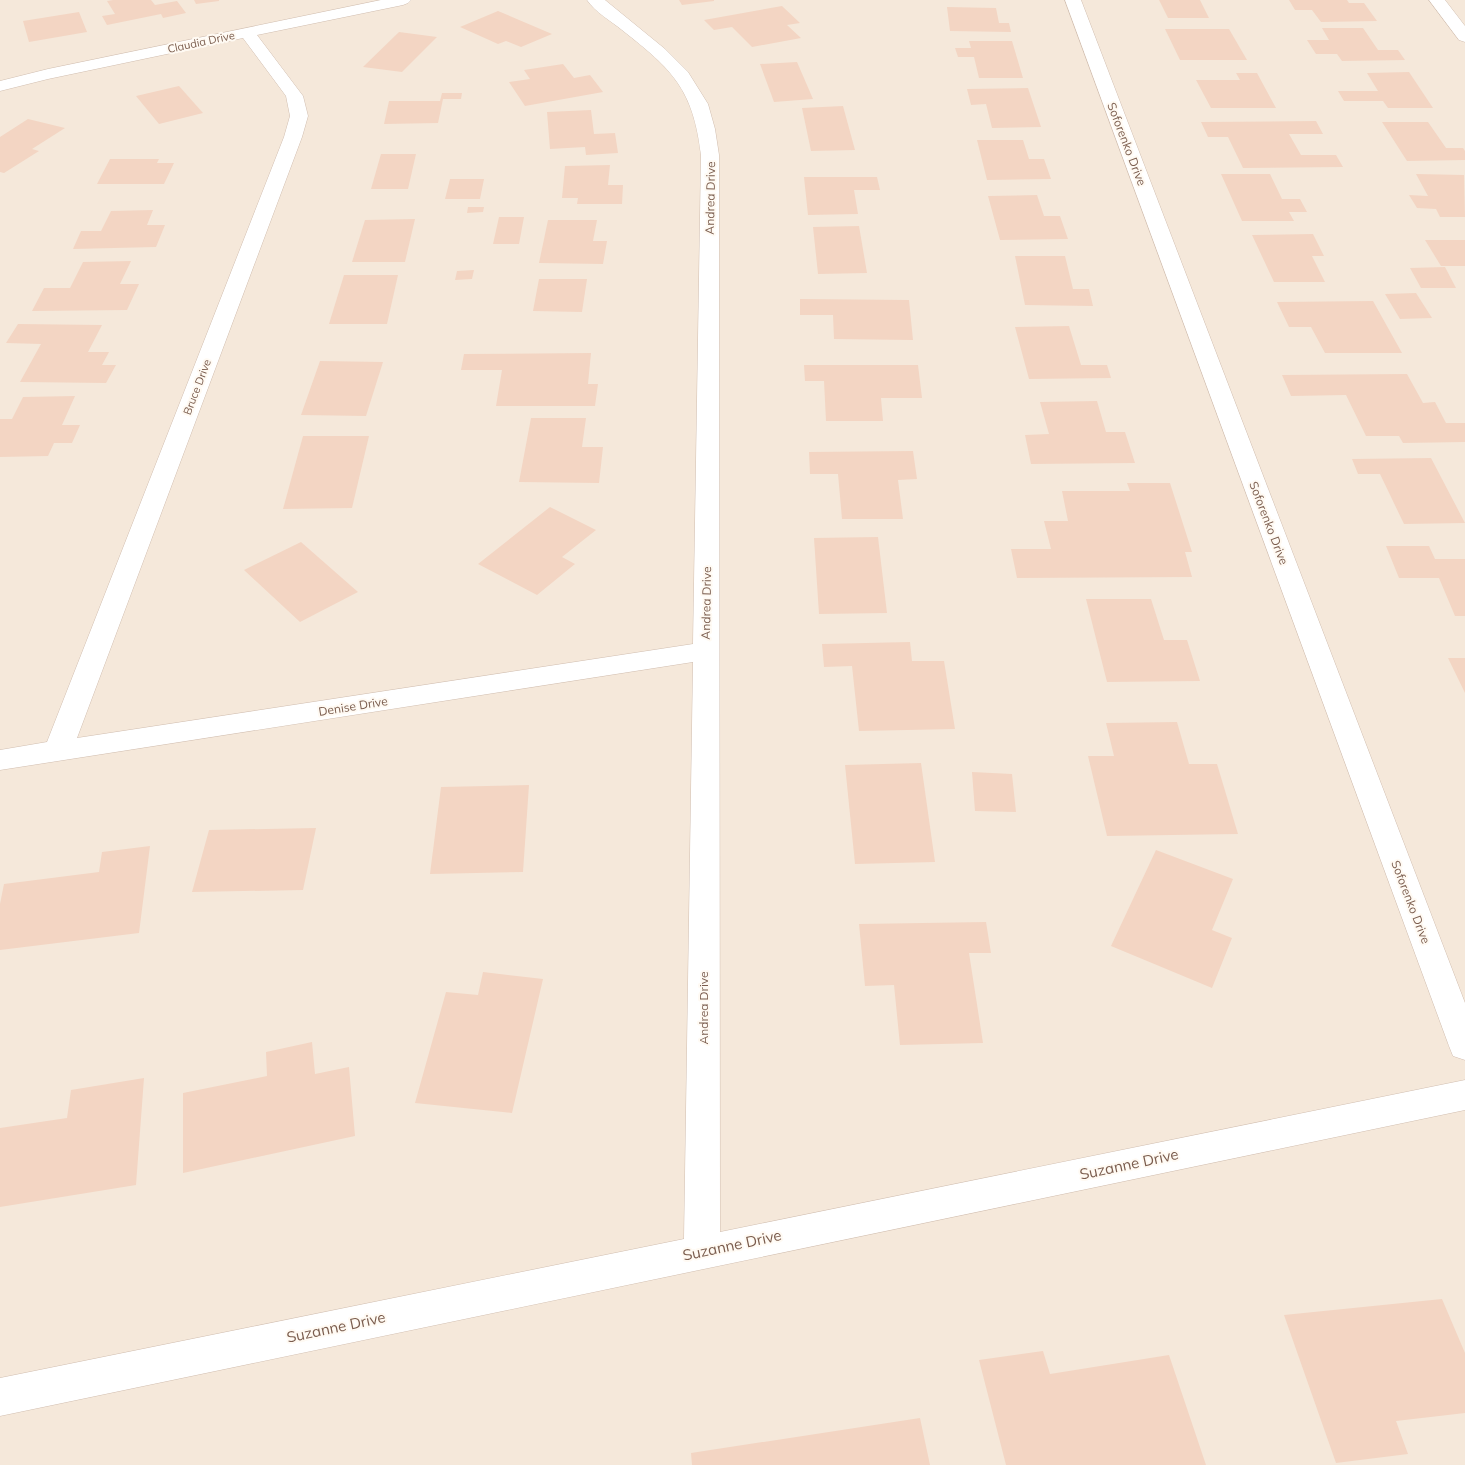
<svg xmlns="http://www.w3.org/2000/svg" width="1465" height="1465" viewBox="0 0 1465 1465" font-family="Mulish,sans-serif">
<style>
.residential{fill:#f5e8da}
.building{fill:#f3d5c3}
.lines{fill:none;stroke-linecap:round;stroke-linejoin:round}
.street-casing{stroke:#d1beb0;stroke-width:1}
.street{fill:#fff;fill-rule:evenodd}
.labels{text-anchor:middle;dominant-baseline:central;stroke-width:4;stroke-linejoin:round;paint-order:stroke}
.far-street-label{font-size:11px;fill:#7a5c4d;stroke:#fffaf3}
.street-label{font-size:12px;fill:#7a5c4d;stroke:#fffaf3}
.near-street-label{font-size:15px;fill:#7a5c4d;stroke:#fffaf3}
</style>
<rect width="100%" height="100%" fill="#fdf6ec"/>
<!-- residential -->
<rect class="residential" x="0" y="0" width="1465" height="1465"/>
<!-- building -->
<g class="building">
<path d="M113 0H151L155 5 177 1 186 13 163 18 161 14 107 25 102 16 115 14 107 1Z"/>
<path d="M194 0H219V1L196 4Z"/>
<path d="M679 0H714V1L682 5Z"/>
<path d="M1159 0H1200L1209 18H1168Z"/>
<path d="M1289 0H1347L1349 3H1364L1377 21 1321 22 1312 10H1295Z"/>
<path d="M782 6 800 23 787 25 801 38 752 47 732 27 714 30 704 20Z"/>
<path d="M947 7 996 8 999 23H1009L1011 32 950 31Z"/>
<path d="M498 11 552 34 521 47 506 41 498 44 460 27Z"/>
<path d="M79 12 87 32 29 42 23 21Z"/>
<path d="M1322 28H1363L1378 50H1398L1405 60 1342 61 1337 54H1316L1307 40H1329Z"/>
<path d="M1165 29H1229L1247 60H1180Z"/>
<path d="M399 32 437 37 402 72 363 67Z"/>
<path d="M969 41H1012L1023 78H979L974 57H958L955 48H971Z"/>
<path d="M797 62 813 99 774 102 760 64Z"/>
<path d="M563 64 574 78 590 75 603 92 525 106 509 82 530 79 524 70Z"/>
<path d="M1409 72 1433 108H1388L1383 101H1344L1338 91H1378L1367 73Z"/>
<path d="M1236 73H1257L1276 108H1211L1196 80H1240Z"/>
<path d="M179 86 203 113 159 124 136 96Z"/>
<path d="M1028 88 1041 127 992 128 986 104 971 105 967 89Z"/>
<path d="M442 93H462L461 99H443L438 123 384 124 389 101H440Z"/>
<path d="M843 106 855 150 811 151 802 108Z"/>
<path d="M591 110 594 134 615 133 618 153 586 155 585 147 550 149 547 112Z"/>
<path d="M28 119 65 128 32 149 39 151 4 173 0 172V137Z"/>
<path d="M1316 121 1323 134H1289L1301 155H1336L1343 167 1243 168 1228 137H1208L1201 122Z"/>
<path d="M1382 122H1428L1446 148H1463L1465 151V160L1407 161Z"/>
<path d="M977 140H1023L1029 159H1044L1051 179 987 180Z"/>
<path d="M381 154H416L408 189H371Z"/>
<path d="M110 159H159L157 163H174L164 184H97Z"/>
<path d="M610 165 608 185H623L622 204H577L578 198H562L565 166Z"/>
<path d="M1221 174H1270L1282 199H1300L1307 212H1289L1294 221H1242Z"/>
<path d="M1416 174 1464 175 1465 217H1440L1436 209 1417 208 1409 195 1428 196Z"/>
<path d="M804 177H877L880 190H854L858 214 808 215Z"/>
<path d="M450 179H484L480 199H445Z"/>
<path d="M1037 195 1044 216H1060L1068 239 1000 240 988 196Z"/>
<path d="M468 207H484L483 212 467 213Z"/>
<path d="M153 210 147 225H165L156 247 73 249 81 231H101L111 211Z"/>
<path d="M499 217H524L519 244H493Z"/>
<path d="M415 219 405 262H352L365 220Z"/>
<path d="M548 220H597L593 241H607L603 264 539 263Z"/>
<path d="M859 226 867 273 818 274 813 227Z"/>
<path d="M1313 234 1324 256H1312L1325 282H1274L1252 235Z"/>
<path d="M1425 240H1465V266H1441Z"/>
<path d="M1015 256H1065L1073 289H1089L1093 306 1025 305Z"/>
<path d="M131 261 120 284H139L127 310 32 311 44 288H70L83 262Z"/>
<path d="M1445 267 1456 288H1421L1410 268Z"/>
<path d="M474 270 472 279 455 280 457 271Z"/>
<path d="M344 275H398L387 324H329Z"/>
<path d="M539 279H587L582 312 533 311Z"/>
<path d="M1416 293 1432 318 1400 319 1385 294Z"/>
<path d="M800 299 909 300 913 340 834 339 833 315H800Z"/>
<path d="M1373 301 1402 353H1325L1311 327H1289L1277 302Z"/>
<path d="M18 324 102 325 88 352H109L102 365H116L106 383 20 382 41 344 6 343Z"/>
<path d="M1069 326 1081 365H1107L1111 378 1029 379 1015 327Z"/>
<path d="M591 353 588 384H598L595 406H496L502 370H461L464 354Z"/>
<path d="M320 361 383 362 366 416 301 415Z"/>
<path d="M804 365H918L922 398H881L883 421H826L824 381H805Z"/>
<path d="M1407 374 1423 403 1435 402 1446 423H1465V442L1403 443 1399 436H1366L1346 395 1291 396 1282 375Z"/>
<path d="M75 396 62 425H80L72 443H54L48 456 0 457V419H12L23 397Z"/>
<path d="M1097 401 1106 432H1125L1135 463 1031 464 1025 435 1049 434 1040 402Z"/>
<path d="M531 418H586L582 447H603L599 483 519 482Z"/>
<path d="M303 436H369L352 508 283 509Z"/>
<path d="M913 451 917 479 898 480 903 519H842L838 474H810L809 452Z"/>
<path d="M1431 458 1465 523 1404 524 1380 474H1358L1352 459Z"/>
<path d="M1127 483H1170L1192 552H1185L1192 577 1017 578 1011 549H1051L1044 521H1068L1062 491H1130Z"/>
<path d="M550 507 596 530 562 557 575 564 537 595 478 564Z"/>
<path d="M878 537 887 613 819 614 814 538Z"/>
<path d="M301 542 358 592 300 622 244 570Z"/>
<path d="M1386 546H1429L1435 559H1465V616H1455L1439 578H1399Z"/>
<path d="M1086 599H1151L1164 640H1187L1200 681 1107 682Z"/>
<path d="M910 642 912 661H944L955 729 859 731 852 666 824 667 822 644Z"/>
<path d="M1448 658H1465V693Z"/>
<path d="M1177 722 1189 764H1217L1238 834 1107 836 1088 756H1114L1106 723Z"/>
<path d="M921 763 935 862 855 864 845 765Z"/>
<path d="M972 772 1012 774 1016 812 975 811Z"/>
<path d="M529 785 523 872 430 874 441 787Z"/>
<path d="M316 828 303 890 192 892 209 830Z"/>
<path d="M150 846 139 933 0 950V904L4 884 99 872 102 852Z"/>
<path d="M1156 850 1233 879 1212 930 1232 938 1212 988 1111 946Z"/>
<path d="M986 922 991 953H969L983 1043 900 1045 894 985 865 986 859 924Z"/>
<path d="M483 972 543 979 512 1113 415 1103 446 992 478 995Z"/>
<path d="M312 1042 315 1074 349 1067 355 1136 183 1173V1093L267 1076 266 1052Z"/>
<path d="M144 1078 136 1185 0 1207V1128L67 1118 71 1090Z"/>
<path d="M1442 1299 1465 1353V1413L1396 1421 1408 1454 1336 1463 1284 1315Z"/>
<path d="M1043 1351 1050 1374 1169 1355 1206 1465H1006L979 1360Z"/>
<path d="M920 1418 930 1465H692L691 1453Z"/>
</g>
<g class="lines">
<defs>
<g id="street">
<path d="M381 0H411L408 3 403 5 257 35 303 96 308 116 302 137 77 738 693 644 701 155C693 89 673 70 622 30 611 21 595 12 587 0H605L665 49 688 72 708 104 715 129 719 155 720 1232 1465 1080V1110L0 1416V1378L684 1239 693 662 0 770V750L47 742 284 137 290 116 286 96 243 38 48 79 0 91V81L48 69Z"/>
<path d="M1065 0H1081L1465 1003V1060L1453 1056 1449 1046Z"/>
<path d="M1429 0H1445L1465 26V42L1459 40Z"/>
</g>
</defs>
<!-- street casing -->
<use href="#street" class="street-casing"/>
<!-- street -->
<use href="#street" class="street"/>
</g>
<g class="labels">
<!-- far-street labels -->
<g class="far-street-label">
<text transform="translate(201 42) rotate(-12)">Claudia Drive</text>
<text transform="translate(197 387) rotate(-69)">Bruce Drive</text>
</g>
<!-- street labels -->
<g class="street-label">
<text transform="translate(1127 144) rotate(69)">Soforenko Drive</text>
<text transform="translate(710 198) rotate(-89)">Andrea Drive</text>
<text transform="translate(1269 523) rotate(69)">Soforenko Drive</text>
<text transform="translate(706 603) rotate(-89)">Andrea Drive</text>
<text transform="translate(353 706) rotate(-9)">Denise Drive</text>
<text transform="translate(1411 902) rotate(69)">Soforenko Drive</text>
<text transform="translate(703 1008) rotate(-90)">Andrea Drive</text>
</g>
<!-- near-street labels -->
<g class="near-street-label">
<text transform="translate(1129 1164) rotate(-12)">Suzanne Drive</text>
<text transform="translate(732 1245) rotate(-12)">Suzanne Drive</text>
<text transform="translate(336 1327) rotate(-12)">Suzanne Drive</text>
</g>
</g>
</svg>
